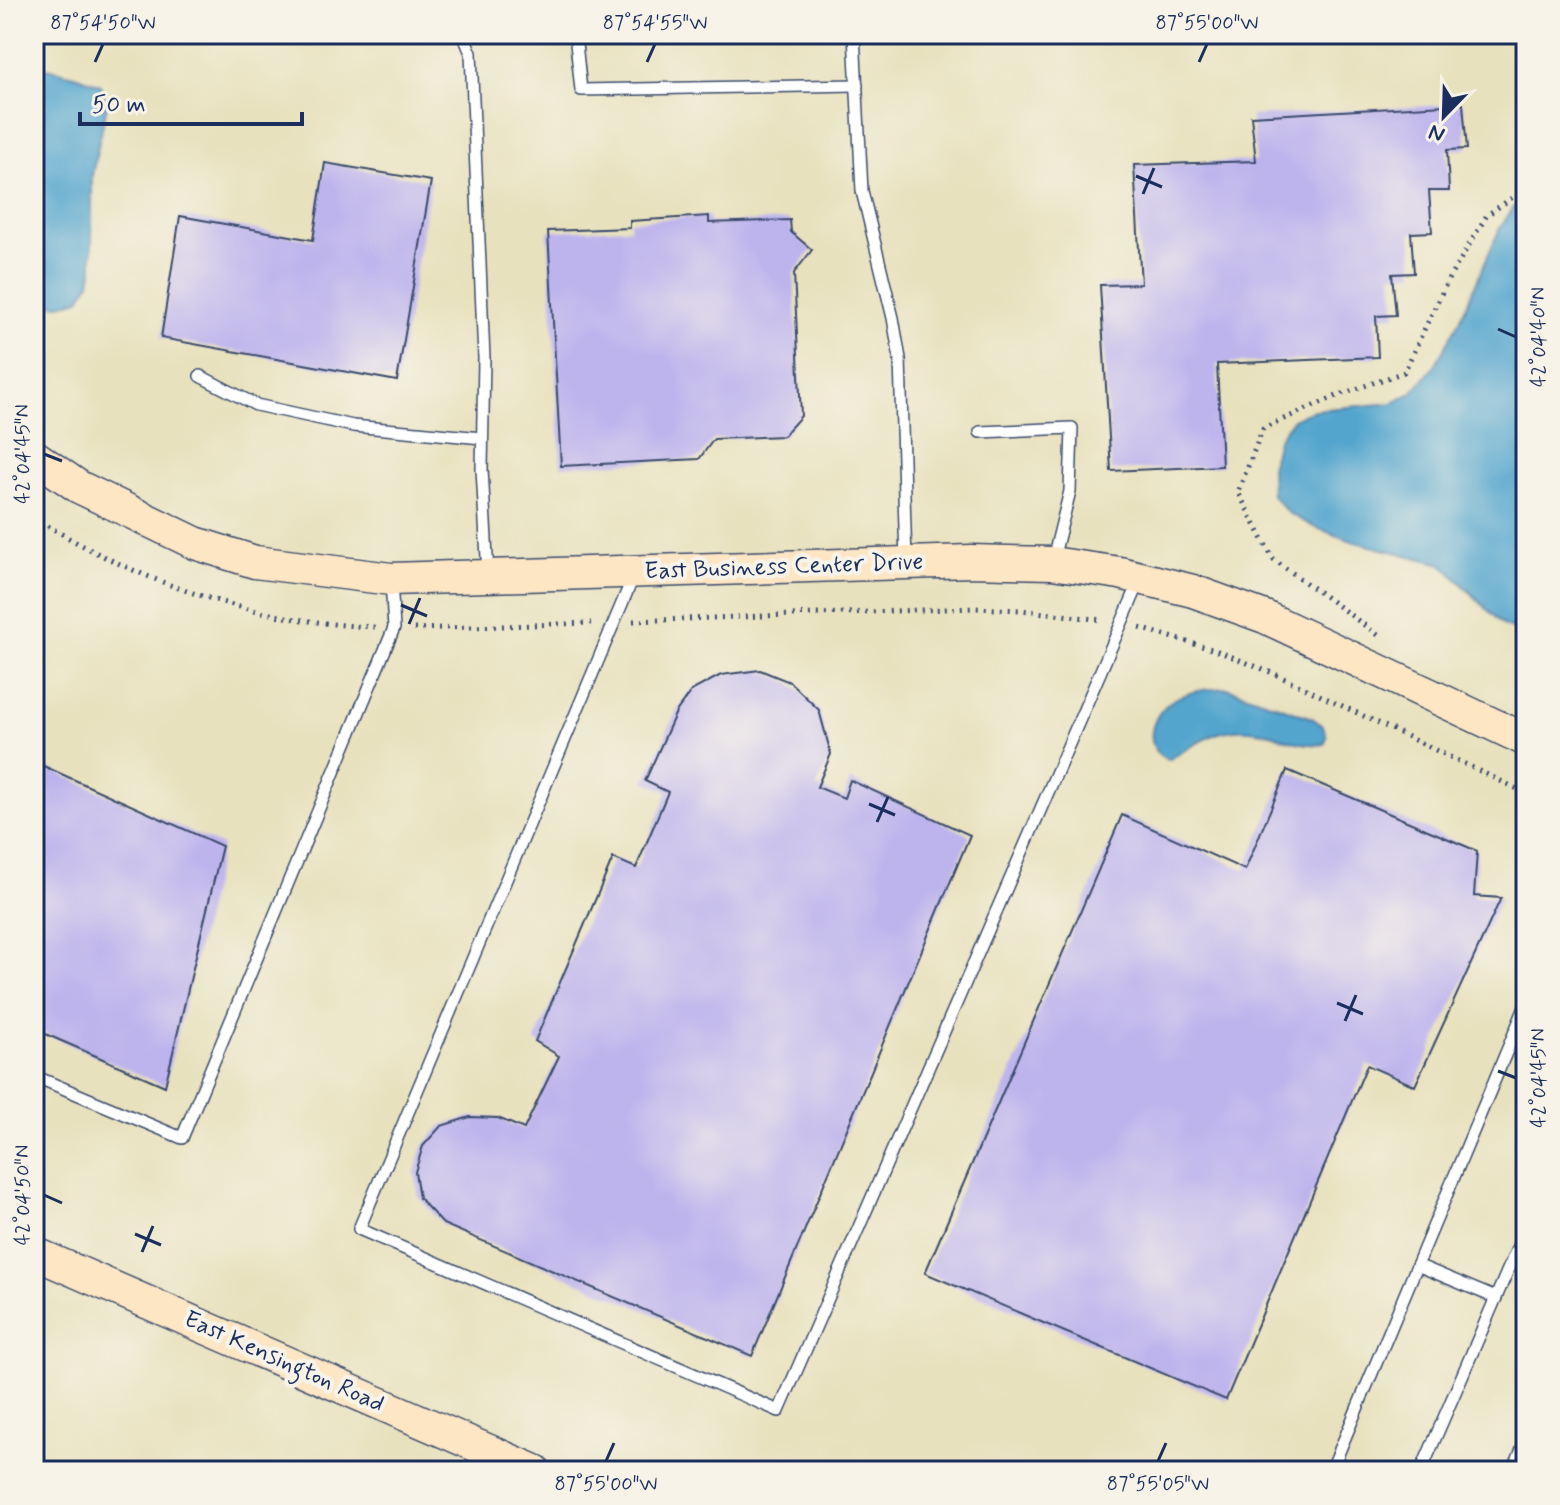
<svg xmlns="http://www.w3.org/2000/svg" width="1560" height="1505" viewBox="0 0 1560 1505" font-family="Mynerve,sans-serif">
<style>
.water{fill:#53a5ce;stroke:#376a96;stroke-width:2}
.building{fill:#bdb4ed}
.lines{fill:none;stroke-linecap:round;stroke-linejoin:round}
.lane-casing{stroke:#3a4a6c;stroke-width:14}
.secondary-casing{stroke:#3a4a6c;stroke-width:35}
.path{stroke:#3a4a6c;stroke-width:5;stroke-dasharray:2 6;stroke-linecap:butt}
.lane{stroke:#fff;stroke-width:11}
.secondary{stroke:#fce6c4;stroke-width:32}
.ticks{fill:none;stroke:#1b2f5e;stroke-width:3}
.labels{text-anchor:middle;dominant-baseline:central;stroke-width:8;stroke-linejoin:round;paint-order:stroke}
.street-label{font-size:24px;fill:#1b2f5e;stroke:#f7f3e8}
.neatline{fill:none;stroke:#1b2f5e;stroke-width:3}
.ticks-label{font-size:20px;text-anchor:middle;fill:#1b2f5e}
</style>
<rect width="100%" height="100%" fill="#f7f3e8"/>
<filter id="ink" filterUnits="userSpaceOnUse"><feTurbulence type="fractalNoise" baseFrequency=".0125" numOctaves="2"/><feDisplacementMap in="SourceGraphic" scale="16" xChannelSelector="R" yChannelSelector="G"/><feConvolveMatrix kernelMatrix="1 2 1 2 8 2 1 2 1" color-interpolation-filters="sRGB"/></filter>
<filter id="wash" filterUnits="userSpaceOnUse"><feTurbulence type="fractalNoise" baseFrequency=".006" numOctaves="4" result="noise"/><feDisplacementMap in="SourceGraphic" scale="32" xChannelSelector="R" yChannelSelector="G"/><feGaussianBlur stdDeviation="1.8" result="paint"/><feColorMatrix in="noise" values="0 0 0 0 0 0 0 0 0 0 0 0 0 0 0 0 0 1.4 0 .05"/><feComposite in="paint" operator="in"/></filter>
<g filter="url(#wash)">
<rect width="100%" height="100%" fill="#e8e1bd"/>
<!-- water -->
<g class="water">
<path d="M34 65 78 76 101 85 107 105 92 175V272L90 283 80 299 60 305 34 303Z"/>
<path d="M1526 200V635L1504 626 1442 564 1355 542 1314 527 1288 513 1272 495 1271 468 1278 439 1293 419 1314 410 1393 403 1412 393 1434 367 1459 322 1500 228 1515 205Z"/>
<path d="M1228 688 1312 718 1323 726 1327 737 1324 744C1302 747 1284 737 1263 732 1221 722 1201 742 1168 760 1140 748 1152 713 1173 700 1190 690 1209 689 1228 688Z"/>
</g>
<g id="blocks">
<!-- building -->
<g class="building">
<path d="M1463 104 1467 149 1447 150 1449 191H1429L1432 232 1411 233 1414 273 1392 274 1396 315 1376 316 1378 357 1217 364 1222 466 1111 471 1100 285 1141 284 1134 165 1256 161 1251 116Z"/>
<path d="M325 163 431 181 397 381 161 338 180 216 313 240Z"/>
<path d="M709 216V223L790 220 791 232 812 250 794 273 801 416 783 436 714 439 699 459 561 466 548 231 630 228V221Z"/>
<path d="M760 670 790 682 819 710 831 754 817 787 844 798 850 780 970 835 752 1356 443 1224 419 1198 415 1172 423 1146 441 1126 470 1117 498 1118 524 1129 559 1056 535 1041 613 858 636 868 668 792 645 781 676 712 691 691 721 675Z"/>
<path d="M39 764 222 846 165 1086 34 1029V765Z"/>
<path d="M1287 770 1477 851 1474 896 1501 898 1415 1086 1367 1065 1226 1400 925 1273 1122 815 1245 870Z"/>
</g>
</g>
</g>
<g filter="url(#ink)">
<use href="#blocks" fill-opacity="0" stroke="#3a4a6c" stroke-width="2"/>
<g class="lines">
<defs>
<g id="lane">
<path d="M463 34 471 53 484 358 482 469 488 575"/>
<path d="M575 34 581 90 857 85"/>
<path d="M854 34 862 191 893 318 900 359 906 562"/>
<path d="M200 376 256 405 353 426 482 438"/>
<path d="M980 432 1072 428 1070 491 1053 559"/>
<path d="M34 490 45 465"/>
<path d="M634 575 359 1229 779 1411 1139 583"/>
<path d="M34 1076 182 1138 394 628 391 581"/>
<path d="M1417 1265 1496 1298"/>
<path d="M1331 1471 1526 1005"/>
<path d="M1421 1471 1526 1228"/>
<path d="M1513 1471 1526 1440"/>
</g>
<g id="secondary">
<path d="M34 456 79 487 195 543 255 562 391 579 971 561 1052 563 1120 573 1193 591 1265 617 1526 740"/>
<path d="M34 1253 535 1471"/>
</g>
</defs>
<!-- lane casing -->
<use href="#lane" class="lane-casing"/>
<!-- secondary casing -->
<use href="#secondary" class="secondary-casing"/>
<!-- path -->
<g class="path">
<path d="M63 34H71"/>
<path d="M34 517C133 581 257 623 376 627"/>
<path d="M633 621 974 608 1021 610 1102 620"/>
<path d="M1140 628 1215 650 1275 674 1526 793"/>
<path d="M414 629 591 623"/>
<path d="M1378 635 1273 559 1238 492 1263 428 1339 395 1404 372 1448 280 1487 215 1526 188"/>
</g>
<!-- lane -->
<use href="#lane" class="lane"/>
<!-- secondary -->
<use href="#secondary" class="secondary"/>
</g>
</g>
<!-- ticks -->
<path class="ticks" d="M95 62 103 44M647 62 655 44M1199 62 1207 44M1136 176 1162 187M1143 194 1154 168M1498 329 1516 337M44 454 62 461M401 605 427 616M409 624 420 598M869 804 895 815M877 822 888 797M1337 1003 1363 1014M1345 1021 1356 995M1498 1071 1516 1078M44 1195 62 1203M135 1234 161 1245M142 1252 153 1226M606 1461 614 1443M1158 1461 1166 1443"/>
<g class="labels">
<!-- street labels -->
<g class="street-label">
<text transform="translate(784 567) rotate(-2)">East Business Center Drive</text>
<text transform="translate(284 1362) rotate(24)">East Kensington Road</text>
</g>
</g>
<!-- margin -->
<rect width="1560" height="1505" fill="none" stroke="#f7f3e8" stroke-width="88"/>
<!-- north arrow -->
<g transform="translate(1444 116) rotate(203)" stroke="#f7f3e8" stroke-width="6" paint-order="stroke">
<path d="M0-6L14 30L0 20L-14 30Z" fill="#1b2f5e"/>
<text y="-12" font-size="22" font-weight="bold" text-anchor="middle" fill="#1b2f5e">N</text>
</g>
<!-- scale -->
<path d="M80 112v12h222v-12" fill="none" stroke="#1b2f5e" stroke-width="4"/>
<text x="92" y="112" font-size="24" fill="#1b2f5e" stroke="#f7f3e8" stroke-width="6" paint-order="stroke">50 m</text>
<rect x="44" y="44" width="1472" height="1417" class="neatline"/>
<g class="ticks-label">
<text x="103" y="29">87°54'50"W</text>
<text x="655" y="29">87°54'55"W</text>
<text x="1207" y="29">87°55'00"W</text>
<text transform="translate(1538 337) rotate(-90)" y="7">42°04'40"N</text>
<text transform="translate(22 454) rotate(-90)" y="7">42°04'45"N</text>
<text transform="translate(1538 1078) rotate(-90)" y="7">42°04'45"N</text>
<text transform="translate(22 1195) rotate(-90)" y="7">42°04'50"N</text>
<text x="606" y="1490">87°55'00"W</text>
<text x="1158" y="1490">87°55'05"W</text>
</g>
</svg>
